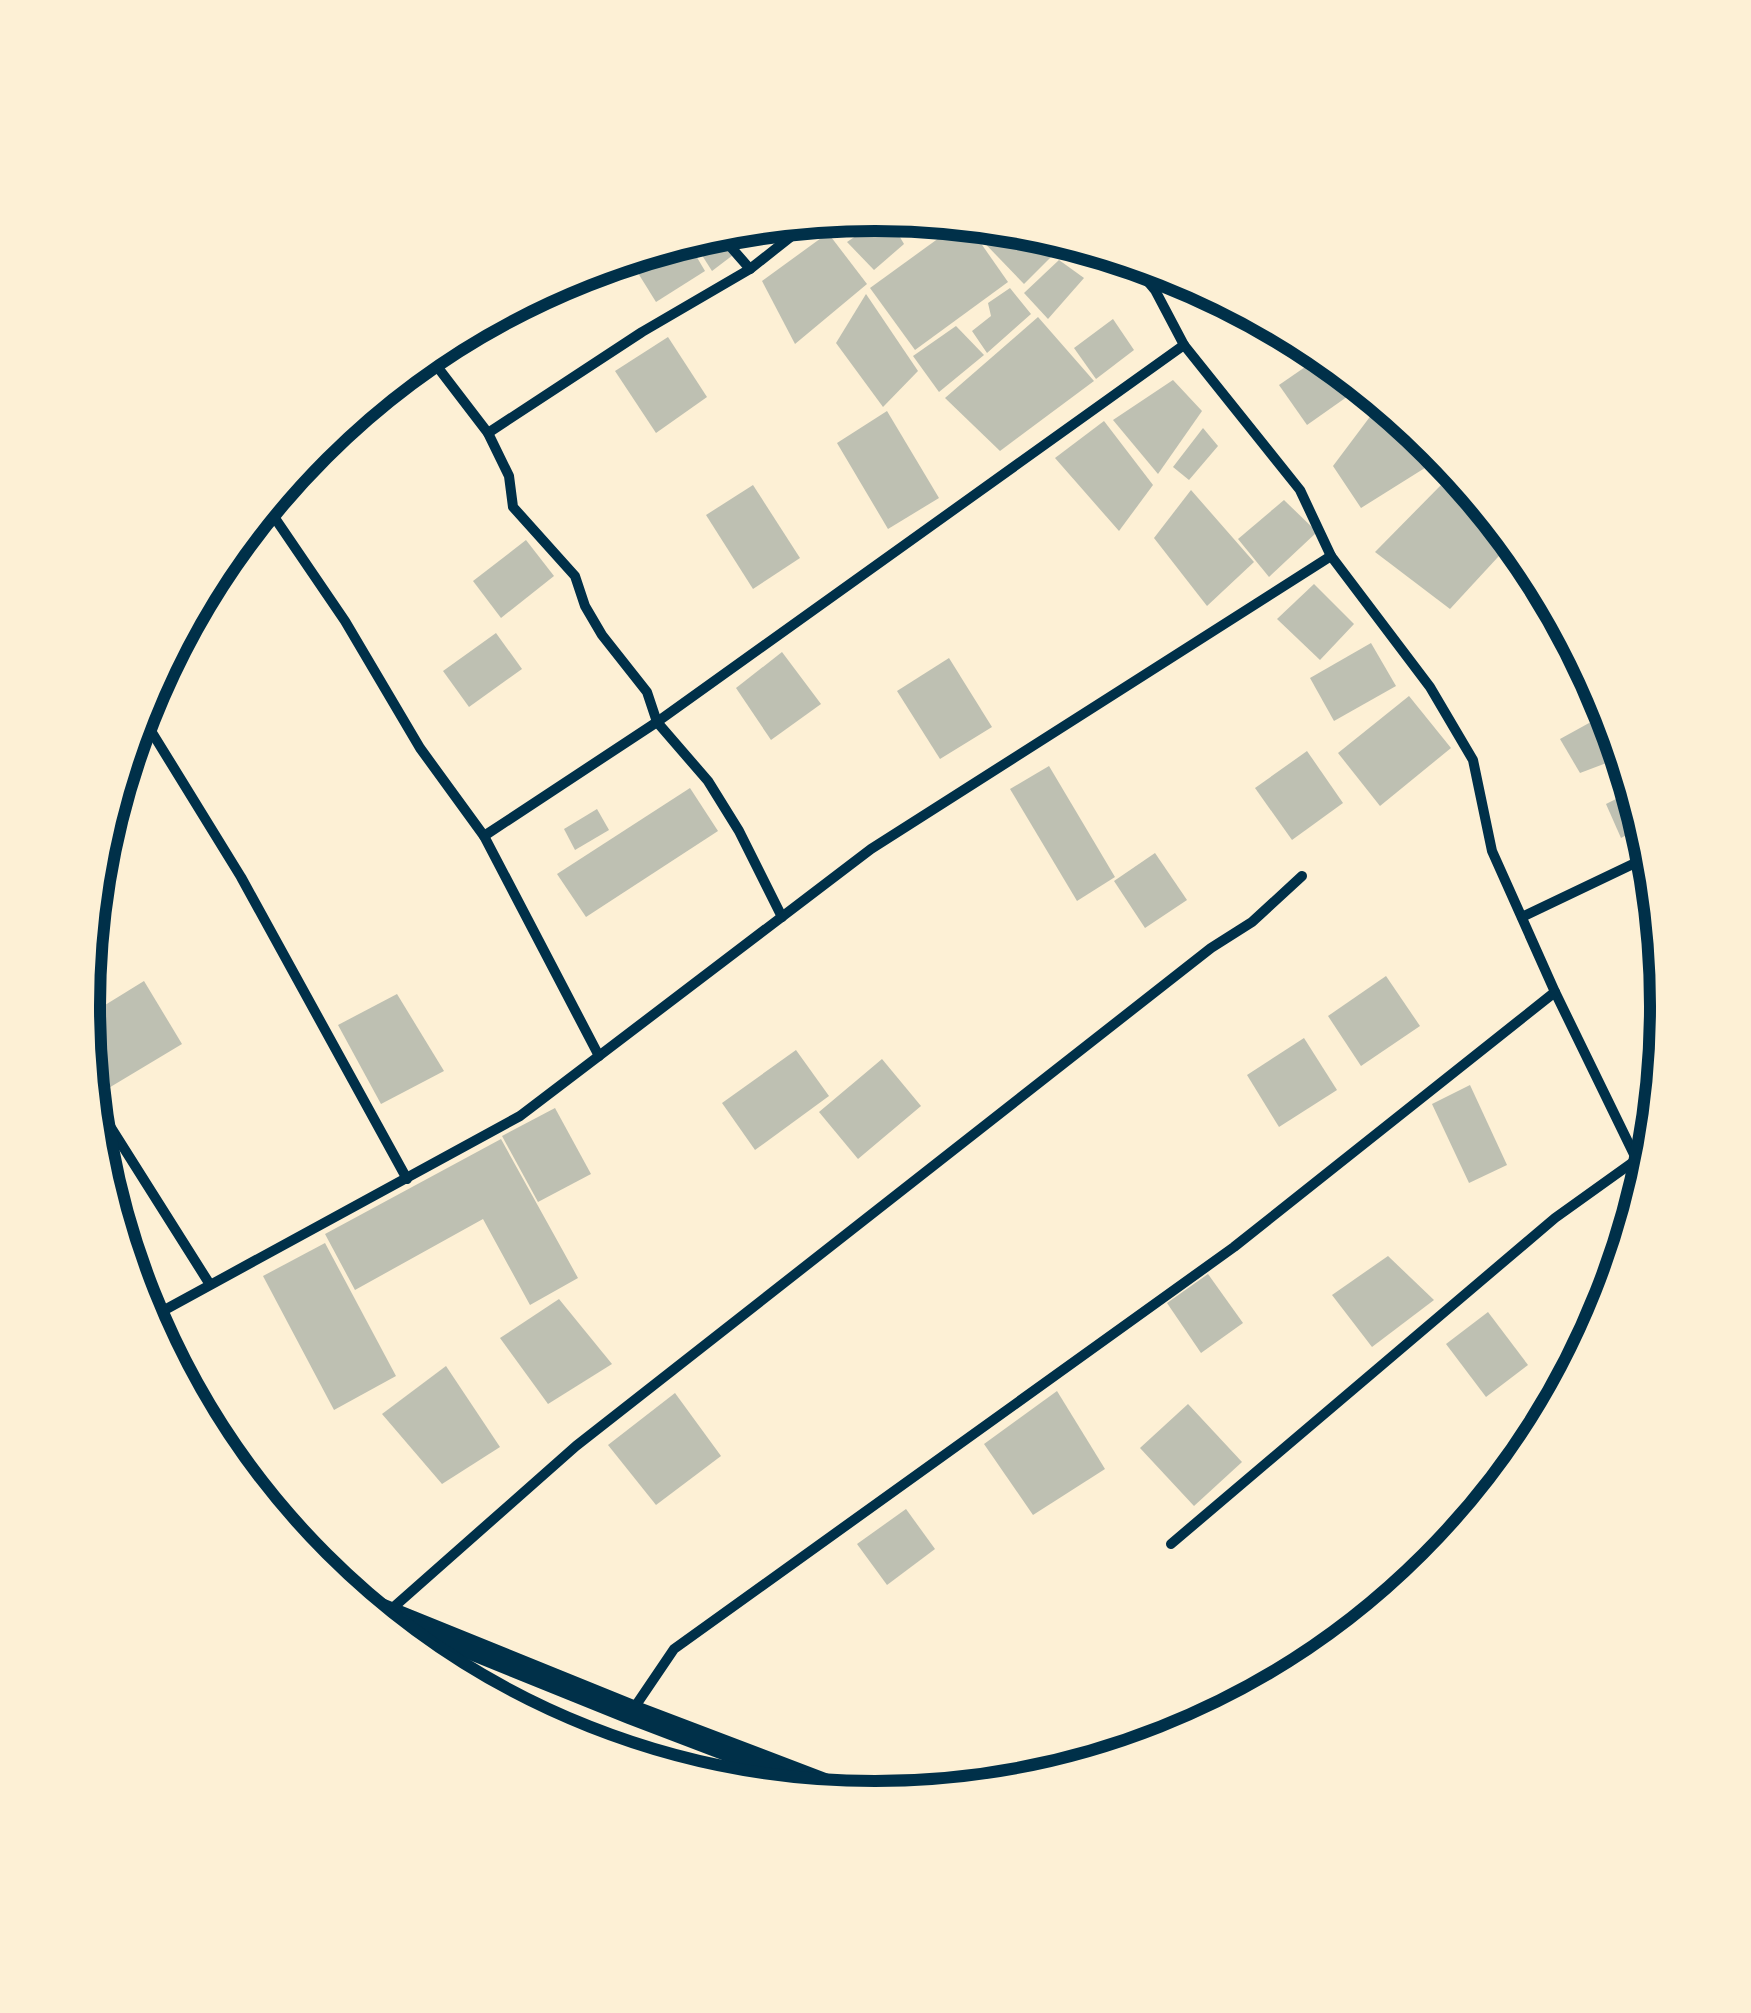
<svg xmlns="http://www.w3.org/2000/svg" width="1751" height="2013" viewBox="0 0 1751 2013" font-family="Ubuntu,sans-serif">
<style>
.building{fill:#bec0b2}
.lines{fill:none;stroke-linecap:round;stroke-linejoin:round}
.minor{stroke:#003049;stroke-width:10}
.primary{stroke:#003049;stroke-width:25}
.rim{fill:none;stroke:#003049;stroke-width:12}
</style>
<rect width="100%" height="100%" fill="#fdf0d5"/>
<!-- building -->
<g class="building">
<path d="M872 214 843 235 835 218Z"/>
<path d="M887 215 904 244 874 270 847 242Z"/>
<path d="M961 222H966L1008 282 915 350 870 288Z"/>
<path d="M978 224 1031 229 1068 240 1024 284 972 230Z"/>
<path d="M759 225 739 248 722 229Z"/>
<path d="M712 231 733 255 712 271 691 238Z"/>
<path d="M828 233 867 284 795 344 762 281Z"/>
<path d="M686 239 705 271 656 302 628 257Z"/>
<path d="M1059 260 1084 278 1048 319 1024 293Z"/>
<path d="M1010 288 1031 314 987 353 972 331 991 316 988 303Z"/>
<path d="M866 294 918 371 883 407 836 343Z"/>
<path d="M1233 303 1273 324 1256 336Z"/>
<path d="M1038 317 1094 381 1000 451 945 398Z"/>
<path d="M1113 319 1134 350 1096 379 1074 348Z"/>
<path d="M956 326 984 355 939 392 913 356Z"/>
<path d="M668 337 707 397 656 433 615 371Z"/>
<path d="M1324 354 1351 394 1307 425 1279 385Z"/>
<path d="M1173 380 1202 411 1158 474 1113 420Z"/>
<path d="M1367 389 1444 456 1361 508 1333 466 1372 414Z"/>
<path d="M887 411 939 498 888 529 837 443Z"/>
<path d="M1104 421 1153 485 1119 531 1055 458Z"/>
<path d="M1203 428 1218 446 1189 480 1173 467Z"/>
<path d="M1443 483 1510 544 1450 609 1375 552Z"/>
<path d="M753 485 800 558 753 589 706 515Z"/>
<path d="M1191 490 1254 562 1207 606 1154 538Z"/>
<path d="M1284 500 1317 532 1269 577 1238 539Z"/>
<path d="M526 540 554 576 501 618 473 581Z"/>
<path d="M1314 584 1354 624 1320 660 1277 619Z"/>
<path d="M496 633 522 669 469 707 443 671Z"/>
<path d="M1371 643 1396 686 1334 721 1310 678Z"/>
<path d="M782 652 821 704 771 740 736 688Z"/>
<path d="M949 658 992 727 940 759 897 691Z"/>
<path d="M1409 696 1451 748 1380 806 1338 753Z"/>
<path d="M1600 717 1616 728 1622 749 1617 759 1580 773 1560 739Z"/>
<path d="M1307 751 1343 803 1292 840 1255 788Z"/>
<path d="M1049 766 1115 877 1077 901 1010 789Z"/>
<path d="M690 788 718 831 586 917 557 874Z"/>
<path d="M1634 790 1645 825 1621 838 1606 804Z"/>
<path d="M597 809 609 830 575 850 564 829Z"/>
<path d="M1155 853 1187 900 1145 928 1114 881Z"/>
<path d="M1386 976 1420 1026 1361 1066 1328 1016Z"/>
<path d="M144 981 182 1044 97 1095 90 1083 84 1018Z"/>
<path d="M397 994 444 1071 381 1104 338 1025Z"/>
<path d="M1304 1038 1337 1090 1279 1127 1247 1075Z"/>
<path d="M796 1050 829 1096 755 1150 722 1103Z"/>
<path d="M882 1059 921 1106 858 1159 819 1112Z"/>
<path d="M1470 1085 1507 1165 1469 1183 1432 1104Z"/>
<path d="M555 1108 591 1174 538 1202 502 1136Z"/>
<path d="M501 1139 578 1278 530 1305 483 1219 355 1290 325 1234Z"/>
<path d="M325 1243 396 1376 334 1410 263 1276Z"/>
<path d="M1388 1256 1434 1300 1372 1347 1332 1295Z"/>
<path d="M1208 1274 1243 1323 1201 1353 1167 1303Z"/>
<path d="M559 1299 612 1364 548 1404 500 1338Z"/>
<path d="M1488 1312 1528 1365 1486 1397 1446 1344Z"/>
<path d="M1606 1313H1607L1579 1365 1565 1348Z"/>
<path d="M446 1366 500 1447 442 1484 382 1414Z"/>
<path d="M1057 1391 1105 1469 1033 1515 984 1444Z"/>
<path d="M675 1393 721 1456 656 1505 608 1445Z"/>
<path d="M1188 1404 1242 1462 1194 1506 1140 1448Z"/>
<path d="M906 1509 935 1549 887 1585 857 1544Z"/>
</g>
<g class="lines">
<!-- minor -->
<g class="minor">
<path d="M716 230 750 269"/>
<path d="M1129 259 1155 290 1184 345 1300 490 1331 556 1430 687 1473 760 1492 851 1555 992 1647 1181"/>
<path d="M431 350 439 369 488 433 509 476 513 507 575 576 585 606 602 635 647 692 657 722 708 781 739 831 782 917"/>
<path d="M488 433 642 332 750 269 812 220"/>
<path d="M266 505 345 621 420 748 484 836 599 1056"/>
<path d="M140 713 241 877 407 1179"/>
<path d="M484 836 657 722 1184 345"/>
<path d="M1522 917 1654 854"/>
<path d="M91 1096 209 1283"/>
<path d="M148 1319 520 1116 871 849 1331 556"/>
<path d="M1171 1544 1555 1218 1636 1160"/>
<path d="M387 1613 576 1446 1211 948 1252 922 1302 876"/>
<path d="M632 1711 674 1649 1234 1247 1555 992"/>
</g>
<!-- primary -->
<path class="primary" d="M357 1601 631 1712 854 1797"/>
</g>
<!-- crop -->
<path d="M0 0H1751V2013H0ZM100 1006a775 775 0 1 1 1550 0a775 775 0 1 1-1550 0Z" fill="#fdf0d5" fill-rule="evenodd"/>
<path class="rim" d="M100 1006a775 775 0 1 1 1550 0a775 775 0 1 1-1550 0Z"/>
</svg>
